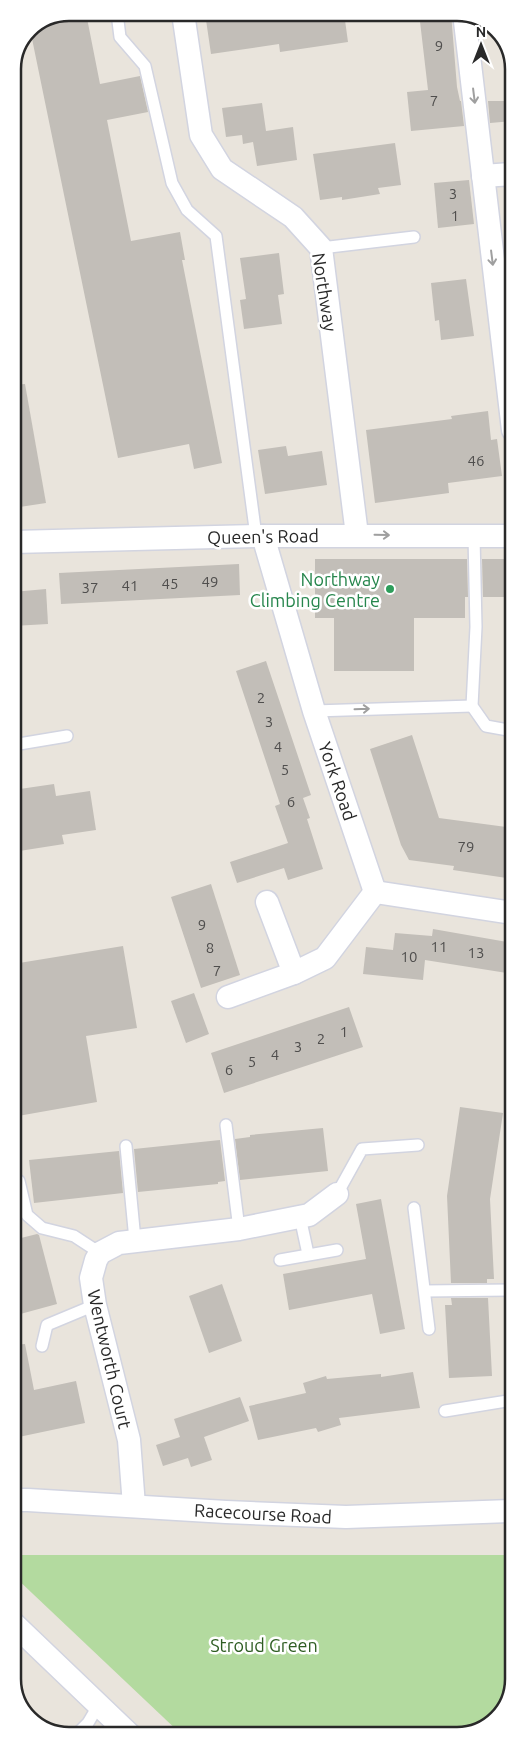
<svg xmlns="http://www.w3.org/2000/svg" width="526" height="1748" viewBox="0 0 526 1748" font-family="Ubuntu,sans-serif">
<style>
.green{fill:#b3da9f}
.building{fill:#c2beb8}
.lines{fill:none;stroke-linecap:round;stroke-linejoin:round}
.lane-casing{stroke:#d2d4e0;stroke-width:14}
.street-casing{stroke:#d2d4e0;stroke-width:25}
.lane{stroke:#fff;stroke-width:11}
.street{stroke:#fff;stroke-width:22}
.oneway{stroke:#9f9f9f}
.leisure-dot{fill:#2e9e5b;stroke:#fff;stroke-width:2}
.labels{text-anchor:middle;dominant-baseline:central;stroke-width:5;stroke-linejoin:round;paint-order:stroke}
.number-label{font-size:15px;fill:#4f4e4d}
.street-label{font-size:18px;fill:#292929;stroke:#fff}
.leisure-label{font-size:18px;fill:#27864d;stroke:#fff;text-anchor:end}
.park-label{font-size:18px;fill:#2e5d22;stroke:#fff}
.rim{fill:none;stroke:#292929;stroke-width:2.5}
</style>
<rect width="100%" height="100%" fill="#e9e4dc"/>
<!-- green -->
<path class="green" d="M14 1555H513V1679L500 1716 468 1734 182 1735 14 1576Z"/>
<!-- building -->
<g class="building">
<path d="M70 12 86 13 100 84 140 76 148 112 107 120 131 241 180 232 185 260H182L222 463 194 469 189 444 118 458 30 29Z"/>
<path d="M205 13H344L348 42 280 52 279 44 211 54Z"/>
<path d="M419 13H451L457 87 460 101H461L464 126 411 131 407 92 428 90Z"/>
<path d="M488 101H512V121L490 123Z"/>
<path d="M262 103 266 131 293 127 297 160 257 166 253 142 243 144 242 135 226 137 222 108Z"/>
<path d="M395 143 401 185 378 188 380 194 342 200V197L320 200 313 154Z"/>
<path d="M469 180 474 224 438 228 434 183Z"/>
<path d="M279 253 284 294 278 295 282 324 244 329 240 300 246 299 240 258Z"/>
<path d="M466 279 474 336 441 340 439 320 435 321 431 283Z"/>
<path d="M25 384 46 503 13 508V385Z"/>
<path d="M488 411 491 440 497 439 502 476 448 483 449 493 375 503 366 430 452 419 451 416Z"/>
<path d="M286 446 288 456 322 451 327 485 265 494 258 450Z"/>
<path d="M315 559H467L468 597H465V618H414V671H334V618H315Z"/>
<path d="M482 559H513V597H483Z"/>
<path d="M239 564 240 595 61 604 59 573Z"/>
<path d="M46 589 48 624 13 626V592Z"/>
<path d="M266 661 311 795 303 798 310 818 307 819 323 869 288 880 284 868 237 883 230 862 288 843 275 806 280 804 236 671Z"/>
<path d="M412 735 439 818 513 828V879L453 870 454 866 409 860 401 845 370 749Z"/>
<path d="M54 784 56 796 90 791 96 830 62 835 64 844 13 852V790Z"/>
<path d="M211 884 240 975 201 988 171 897Z"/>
<path d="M433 929 513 943V974L425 960 423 980 363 974 366 947 393 950 395 933 432 936Z"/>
<path d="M123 946 137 1028 86 1036 97 1102 18 1116 13 1086V964Z"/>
<path d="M194 993 209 1034 186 1043 171 1001Z"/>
<path d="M349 1007 363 1047 224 1093 211 1053Z"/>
<path d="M460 1107 503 1113 490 1199 494 1279H487V1283H451L447 1196Z"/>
<path d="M323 1128 328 1171 240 1180 235 1139 250 1137V1135Z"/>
<path d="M220 1140 225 1181 218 1182V1184L138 1192 134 1149Z"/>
<path d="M119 1151 123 1193 34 1203 29 1160Z"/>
<path d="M381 1199 405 1329 380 1334 372 1294 289 1310 283 1274 366 1259 356 1204Z"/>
<path d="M37 1234 39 1235 57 1304 13 1316V1240Z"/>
<path d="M222 1284 242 1341 209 1353 189 1296Z"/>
<path d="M451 1298H488L492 1376 449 1378 445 1305H452Z"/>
<path d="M25 1344 34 1390 76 1381 85 1423 14 1438 13 1345Z"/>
<path d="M413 1372 420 1408 339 1418 341 1425 318 1432 316 1428 258 1440 249 1406 306 1393 303 1383 326 1376 327 1379 381 1374V1377Z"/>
<path d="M240 1397 249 1421 204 1437 212 1460 191 1467 188 1458 163 1466 156 1445 180 1437 174 1419Z"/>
</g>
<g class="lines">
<defs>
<g id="lane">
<path d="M117 13 120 37 145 66 172 183 187 210 216 236 256 536"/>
<path d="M321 248 414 237"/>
<path d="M474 536 476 627 472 706 486 726 513 731"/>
<path d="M314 711 472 706"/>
<path d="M13 745 67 736"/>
<path d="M226 1125 239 1229"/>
<path d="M126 1146 135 1240"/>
<path d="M19 1181 27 1215 42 1228 74 1236 100 1253"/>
<path d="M337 1194 362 1149 418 1145"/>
<path d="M414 1208 429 1329"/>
<path d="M300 1217 308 1254"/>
<path d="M280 1260 337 1250"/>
<path d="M425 1291 513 1290"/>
<path d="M42 1346 47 1325 95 1305"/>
<path d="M445 1411 513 1400"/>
<path d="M76 1735 88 1723 98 1706"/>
</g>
<g id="street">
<path d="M183 13 201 135 222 169 293 217 321 248 357 535"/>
<path d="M464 13 513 430"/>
<path d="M483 176 512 174"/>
<path d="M263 536 314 711 375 892"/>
<path d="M13 542 256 536H513"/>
<path d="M375 892 513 913"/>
<path d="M267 902 294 973"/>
<path d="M228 997 294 973 325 958 375 892"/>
<path d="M14 1500H28L226 1512 346 1517 513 1511"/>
<path d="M134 1506 129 1440 95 1305 91 1278 96 1260 100 1253 119 1243 239 1229 309 1215 337 1194"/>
<path d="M14 1624 130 1735"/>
</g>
</defs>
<!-- lane casing -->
<use href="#lane" class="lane-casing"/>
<!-- street casing -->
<use href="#street" class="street-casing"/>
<!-- lane -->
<use href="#lane" class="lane"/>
<!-- street -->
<use href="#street" class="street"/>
</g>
<!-- one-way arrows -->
<defs><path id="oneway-shaft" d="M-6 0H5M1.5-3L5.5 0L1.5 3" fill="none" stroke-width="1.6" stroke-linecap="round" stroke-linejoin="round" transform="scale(1.25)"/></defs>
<g class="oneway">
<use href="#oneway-shaft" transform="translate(474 96) rotate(83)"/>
<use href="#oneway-shaft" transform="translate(492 258) rotate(83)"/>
<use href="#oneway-shaft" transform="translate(382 535) rotate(1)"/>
<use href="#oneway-shaft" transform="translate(362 709) rotate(-2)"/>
</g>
<!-- markers -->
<circle class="leisure-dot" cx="390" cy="589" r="5"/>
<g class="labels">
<!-- number labels -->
<g class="number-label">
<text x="439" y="45">9</text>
<text x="434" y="100">7</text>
<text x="453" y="193">3</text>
<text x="455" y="215">1</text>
<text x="476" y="460">46</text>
<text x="210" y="581">49</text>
<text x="170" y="583">45</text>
<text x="130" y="585">41</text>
<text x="90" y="587">37</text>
<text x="261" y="697">2</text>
<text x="269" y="721">3</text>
<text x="278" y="746">4</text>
<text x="285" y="769">5</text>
<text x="291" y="801">6</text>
<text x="466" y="846">79</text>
<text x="202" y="924">9</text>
<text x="439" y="946">11</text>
<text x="210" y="947">8</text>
<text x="476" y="952">13</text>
<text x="409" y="956">10</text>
<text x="217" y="970">7</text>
<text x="344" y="1031">1</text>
<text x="321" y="1038">2</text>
<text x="298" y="1046">3</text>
<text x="275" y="1054">4</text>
<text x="252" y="1061">5</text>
<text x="229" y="1069">6</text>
</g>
<!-- street labels -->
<g class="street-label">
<text transform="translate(325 292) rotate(81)">Northway</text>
<text transform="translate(263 536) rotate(-1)">Queen's Road</text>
<text transform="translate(338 781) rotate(71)">York Road</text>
<text transform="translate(110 1359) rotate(77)">Wentworth Court</text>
<text transform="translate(263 1513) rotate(3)">Racecourse Road</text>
</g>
<!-- leisure labels -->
<g class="leisure-label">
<text x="380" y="579">Northway<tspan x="380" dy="21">Climbing Centre</tspan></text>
</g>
<!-- park labels -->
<g class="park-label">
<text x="264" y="1645">Stroud Green</text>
</g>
</g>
<!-- crop -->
<path d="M0 0H526V1748H0ZM69 21H457A48 48 0 0 1 505 69V1679A48 48 0 0 1 457 1727H69A48 48 0 0 1 21 1679V69A48 48 0 0 1 69 21Z" fill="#fff" fill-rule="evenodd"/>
<path class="rim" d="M69 21H457A48 48 0 0 1 505 69V1679A48 48 0 0 1 457 1727H69A48 48 0 0 1 21 1679V69A48 48 0 0 1 69 21Z"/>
<!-- north arrow -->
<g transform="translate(481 45)" stroke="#ffffff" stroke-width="4" paint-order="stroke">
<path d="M0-4L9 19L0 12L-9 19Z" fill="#292929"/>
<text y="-8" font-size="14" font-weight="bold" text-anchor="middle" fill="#292929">N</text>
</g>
</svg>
